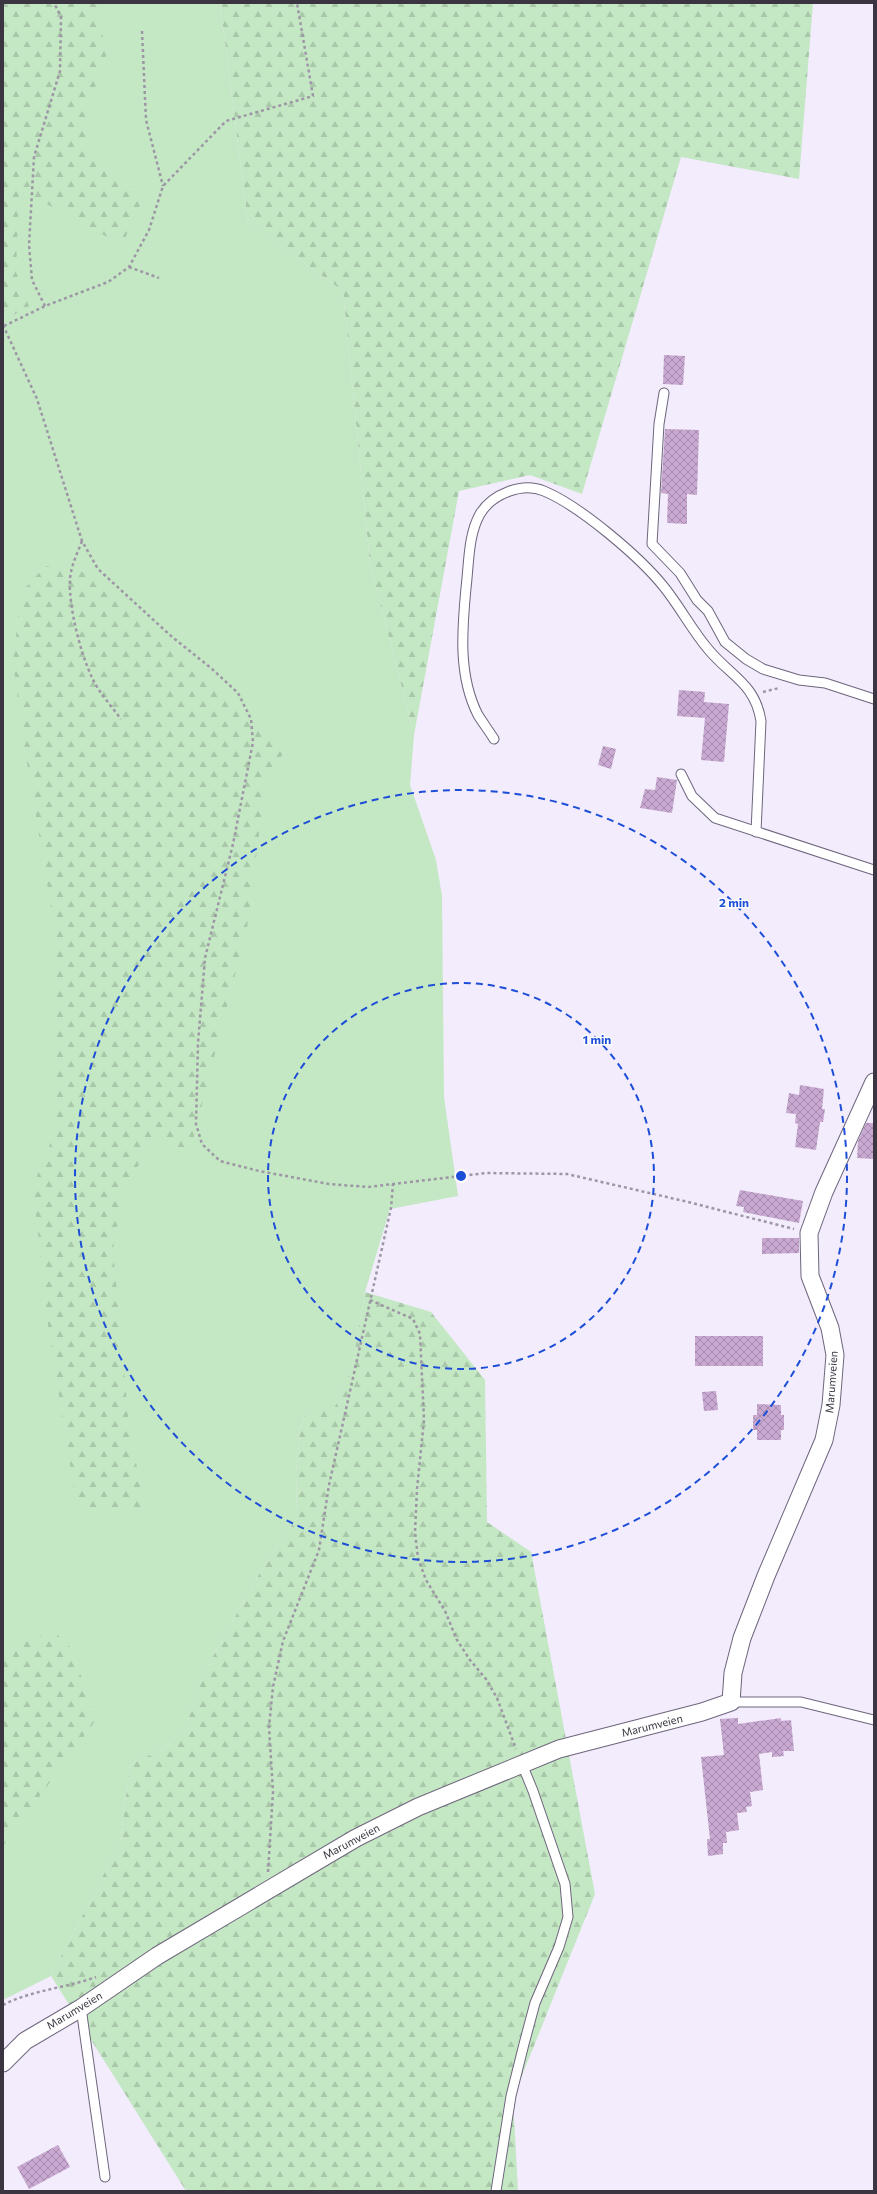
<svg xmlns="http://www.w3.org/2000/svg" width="877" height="2194" viewBox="0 0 877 2194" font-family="Commissioner,sans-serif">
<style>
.grass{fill:#c4e7c4}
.forest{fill:url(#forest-firs)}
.building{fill:url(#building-cross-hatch)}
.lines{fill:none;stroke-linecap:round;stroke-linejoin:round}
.lane-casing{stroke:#6e657d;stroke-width:11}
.street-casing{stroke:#6e657d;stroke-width:19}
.path{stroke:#9d97a5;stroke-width:2.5;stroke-dasharray:3 3;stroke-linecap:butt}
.lane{stroke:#fff;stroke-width:9}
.street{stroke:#fff;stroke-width:17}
.ring{fill:none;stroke:#1d4ed8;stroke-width:2;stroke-dasharray:7 5}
.labels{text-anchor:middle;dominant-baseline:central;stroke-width:3;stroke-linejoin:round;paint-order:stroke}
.street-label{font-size:11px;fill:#3a3540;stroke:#fdfdfd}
.centre{fill:#1d4ed8;stroke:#fdfdfd;stroke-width:2}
.ring-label{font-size:12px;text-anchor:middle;font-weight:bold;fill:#1d4ed8;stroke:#fdfdfd;stroke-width:3;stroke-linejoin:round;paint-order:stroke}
</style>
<defs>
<pattern id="forest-firs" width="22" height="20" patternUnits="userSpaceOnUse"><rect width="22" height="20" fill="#c4e7c4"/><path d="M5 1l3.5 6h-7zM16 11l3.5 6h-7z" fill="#a9c7a9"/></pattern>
<pattern id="building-cross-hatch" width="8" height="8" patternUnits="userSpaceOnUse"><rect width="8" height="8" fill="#c9a9d1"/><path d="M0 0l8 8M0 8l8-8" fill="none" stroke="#a48aab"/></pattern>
</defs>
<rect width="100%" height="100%" fill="#f2ecfd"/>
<!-- grass -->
<path class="grass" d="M3 3H220L248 222 343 291 370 563 414 735 410 785 436 860 442 896 444 1097 458 1196 390 1209 365 1292 352 1367 334 1410 307 1409 300 1430 296 1473 297 1518 266 1562 204 1672 187 1723 164 1748 130 1765 120 1843 51 1976 3 2000Z"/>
<!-- forest -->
<g class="forest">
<path d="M3 3H97L106 56 91 99 86 145 108 174 146 192 122 245 19 189 16 272 29 306 8 318 3 317Z"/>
<path d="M220 3H813L799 179 681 157 582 494 530 475 459 491 414 735 370 563 343 291 248 222Z"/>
<path d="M45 566 85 572 286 751 267 772 247 928 190 1152 153 1136 122 1198 113 1249 129 1426 146 1515 102 1508H77L48 1326 33 1185 49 1149 57 1099 56 936 26 757 13 663 21 593Z"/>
<path d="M365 1292 431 1312 485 1380 487 1522 531 1552 595 1894 513 2098 518 2191H186L51 1976 120 1843 130 1765 164 1748 187 1723 204 1672 266 1562 297 1518 296 1473 300 1430 307 1409H334L352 1367Z"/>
<path d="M53 1631 73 1650 95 1721 3 1846V1660L24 1643Z"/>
</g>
<!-- building -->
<g class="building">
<path d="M664 355 685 356 683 385 663 384Z"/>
<path d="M665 429 699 430 697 495 687 494V524L667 523 668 494 661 493Z"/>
<path d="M679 690 705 692 704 702 729 704 724 762 701 760 705 718 677 716Z"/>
<path d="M603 746 616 749 611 769 598 765Z"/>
<path d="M657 777 677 780 672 813 640 808 645 789 655 790Z"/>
<path d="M800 1085 824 1089 822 1109H825L823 1122H820L816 1150 795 1147 798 1124 795 1123 796 1114 786 1113 789 1093 799 1095Z"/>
<path d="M866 1123H874V1159L857 1158 858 1141Z"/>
<path d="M740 1190 803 1201 799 1223 743 1212 744 1207 736 1206Z"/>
<path d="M762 1238H799V1253L762 1254Z"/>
<rect x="695" y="1336" width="68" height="30"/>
<path d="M716 1391 718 1410 704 1411 702 1392Z"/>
<path d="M757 1404 781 1405V1415H784V1430H781V1440H757V1430H753V1415H757Z"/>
<path d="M738 1718V1724L781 1718V1721L791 1720 794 1751H783L784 1756 772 1757V1752L759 1754 763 1790 750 1792 752 1806 746 1807 747 1812 737 1813 739 1830 726 1832 727 1843H723V1854L708 1856 707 1839H710L701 1757 724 1755 720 1719Z"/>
<path d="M58 2145 70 2167 29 2189 17 2167Z"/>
</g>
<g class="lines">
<defs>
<g id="lane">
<path d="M664 393 659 424 652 544 680 573 697 600 708 611 725 642 746 659 763 669 799 680 825 683 874 699"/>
<path d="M494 739C489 731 483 723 478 715 458 676 462 630 466 588 469 564 468 535 480 514 492 494 522 482 544 491 580 506 640 557 664 587 680 607 692 630 708 649 730 676 755 683 761 721L756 832"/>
<path d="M681 774 692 796 715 818 874 870"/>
<path d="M731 1702H801L874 1720"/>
<path d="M81 2008 105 2177"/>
<path d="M496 2191 511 2096 524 2044 535 2003 559 1947 568 1917 565 1884 533 1791 522 1764"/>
</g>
<path id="street" d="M3 2063 25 2041 81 2008 157 1956 356 1838 418 1807 559 1749 702 1712 731 1702 733 1673 742 1638 766 1576 824 1440 831 1405 835 1355 830 1328 810 1276 809 1233 824 1192 874 1082"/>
</defs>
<!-- lane casing -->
<use href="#lane" class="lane-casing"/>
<!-- street casing -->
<use href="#street" class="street-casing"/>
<!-- path -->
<g class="path">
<path d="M142 31 146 120 163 186"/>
<path d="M129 267 159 278"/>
<path d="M45 306 32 280 29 245 34 157 60 71 61 17 54 3"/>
<path d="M3 325 37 399 82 541 98 569 171 636 211 668 238 693 251 719 253 742 233 844 205 958 198 1043 196 1124 202 1144 220 1161 259 1171 329 1184 368 1187 486 1173 567 1174 684 1201 794 1229"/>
<path d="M4 326 45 306 108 282 129 267 149 230 163 186 226 121 313 96 297 3"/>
<path d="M82 541C77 554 71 566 70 579 68 607 83 667 99 690 106 700 114 710 121 719"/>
<path d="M763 692 779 688"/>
<path d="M370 1300 413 1319 420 1334 424 1420 417 1489 415 1532 418 1558 426 1580 445 1611 457 1640 470 1660 486 1679 497 1698 516 1749"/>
<path d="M268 1872 273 1792 269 1727 273 1687 283 1641 319 1550 329 1485 391 1208 393 1184"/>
<path d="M3 2005C32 1990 66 1988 96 1977"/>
</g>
<!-- lane -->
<use href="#lane" class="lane"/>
<!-- street -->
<use href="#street" class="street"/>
</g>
<!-- distance rings -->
<g class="ring">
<circle cx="461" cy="1176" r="193"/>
<circle cx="461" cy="1176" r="386"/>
</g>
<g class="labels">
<!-- street labels -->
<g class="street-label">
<text transform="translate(831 1382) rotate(-86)">Marumveien</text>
<text transform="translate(652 1725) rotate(-14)">Marumveien</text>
<text transform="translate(351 1841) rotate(-28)">Marumveien</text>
<text transform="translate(74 2010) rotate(-31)">Marumveien</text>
</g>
</g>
<circle cx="461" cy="1176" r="6" class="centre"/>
<g class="ring-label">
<text x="734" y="907">2 min</text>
<text x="597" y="1044">1 min</text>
</g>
<!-- border -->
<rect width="877" height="2194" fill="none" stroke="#3a3540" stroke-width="8"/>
</svg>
